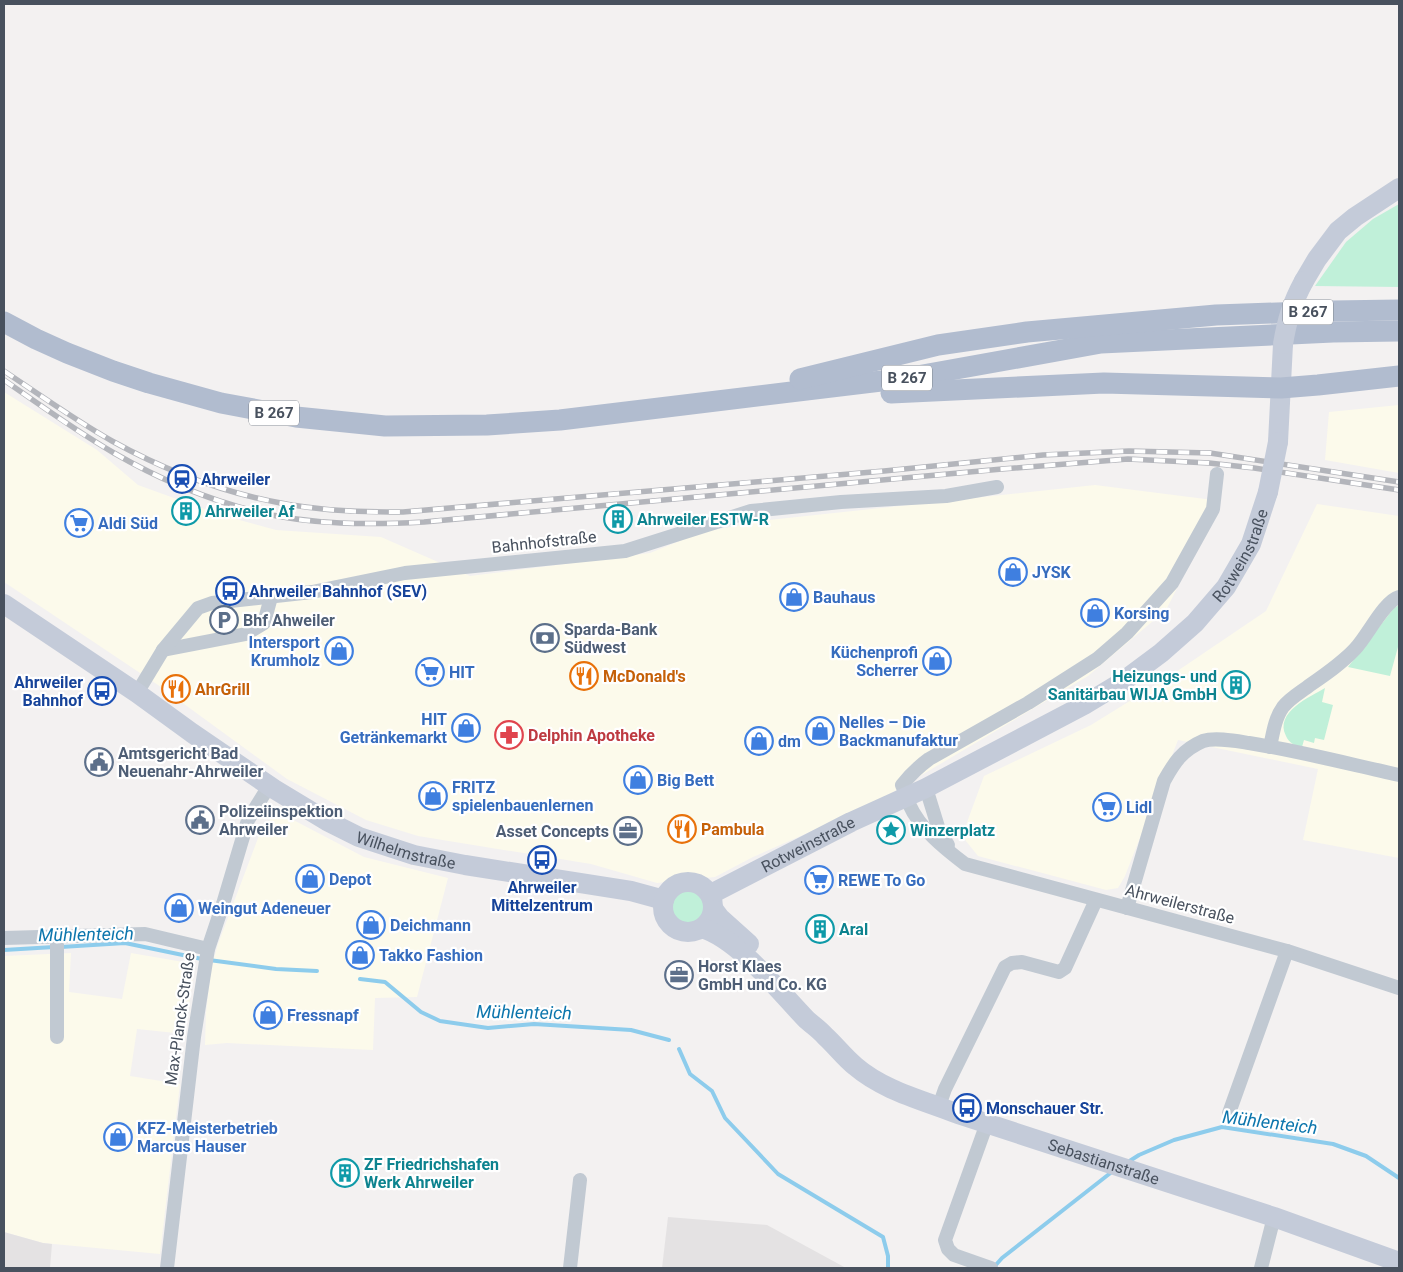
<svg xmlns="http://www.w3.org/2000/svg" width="1403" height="1272" viewBox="0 0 1403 1272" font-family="Roboto,sans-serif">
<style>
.commercial{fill:#fcfaeb}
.education{fill:#e4e2e3}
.green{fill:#c0f0d9}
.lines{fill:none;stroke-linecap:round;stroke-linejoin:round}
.stream{stroke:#8dccec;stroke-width:4}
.street{stroke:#c1c9d2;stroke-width:14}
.secondary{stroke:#c4cbd9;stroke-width:20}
.primary{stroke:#b1bccf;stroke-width:21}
.rail-casing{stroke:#b3b5bb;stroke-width:5.5}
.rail{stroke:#fff;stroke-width:4;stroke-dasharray:11;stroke-linecap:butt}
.secondary-bridge{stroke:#c4cbd9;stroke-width:20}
.labels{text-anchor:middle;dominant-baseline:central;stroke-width:4.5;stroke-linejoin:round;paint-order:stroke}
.shield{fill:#fff;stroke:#7f858e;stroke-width:1}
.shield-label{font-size:15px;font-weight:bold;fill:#48515e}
.transit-label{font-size:16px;font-weight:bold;fill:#164399;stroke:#fff;text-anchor:start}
.culture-label{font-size:16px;font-weight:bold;fill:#0d838f;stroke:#fff;text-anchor:start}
.shop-label{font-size:16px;font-weight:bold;fill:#366cbe;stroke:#fff;text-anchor:start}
.street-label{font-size:16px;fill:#48515e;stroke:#fff}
.service-label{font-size:16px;font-weight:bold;fill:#4e5e75;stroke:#fff;text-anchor:start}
.food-label{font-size:16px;font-weight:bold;fill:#c56008;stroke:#fff;text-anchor:start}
.health-label{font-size:16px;font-weight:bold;fill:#be3a42;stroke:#fff;text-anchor:start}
.water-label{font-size:18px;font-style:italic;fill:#0d76ad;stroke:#fff}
</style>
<rect width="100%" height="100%" fill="#f3f1f1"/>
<!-- commercial -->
<g class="commercial">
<path d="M4 392 97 450 138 485 221 515 276 530 381 537 470 576 650 553 702 532 769 520 1095 485 1221 501 1166 610 1088 676 873 804 753 857 715 877 657 883 591 864 418 836 366 820 287 779 158 685 4 582Z"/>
<path d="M1399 405V473L1325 460 1329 412Z"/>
<path d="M1317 504 1399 516V858L1303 840 1318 769 1178 740 1125 876 1118 888 1106 890 978 856 962 836 984 776 1091 725 1167 678 1266 611Z"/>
<path d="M280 813 364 857 448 878 417 997 375 998 373 1050 227 1043 205 1045 206 1013 211 969 218 944 263 825Z"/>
<path d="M71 953 69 992 122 999 131 953 195 964 185 1034 137 1029 130 1076 180 1084 160 1254 43 1243 4 1232V956Z"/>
</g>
<!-- education -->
<g class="education">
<path d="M668 1217 767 1225 846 1268H662Z"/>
<path d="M4 1232 43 1243 52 1244 50 1268H4Z"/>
</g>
<!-- green -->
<g class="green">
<path d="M1399 204V287L1315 286 1346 242 1373 219Z"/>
<path d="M1399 605V647H1398L1390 676 1348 667 1394 608Z"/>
<path d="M1325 688 1322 702 1333 705 1324 740 1315 738 1314 743 1304 740 1302 747C1295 746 1289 743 1286 736 1274 712 1310 697 1325 688Z"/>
<circle cx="687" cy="906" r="20"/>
</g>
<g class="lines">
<!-- stream -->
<g class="stream">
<path d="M61 947 125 943 202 959"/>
<path d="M4 950 54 947"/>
<path d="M209 960 276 969 317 971"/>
<path d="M360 979 385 982 421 1012 440 1021 488 1028 534 1024 631 1030 669 1040"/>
<path d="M679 1049 690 1074 712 1091 725 1118 778 1174 883 1237 888 1256V1268"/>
<path d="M1128 1162 1139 1155 1174 1140 1222 1127 1333 1144 1366 1156 1399 1178"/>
<path d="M994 1267 1002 1258 1113 1171"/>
</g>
<!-- street -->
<g class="street">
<path d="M1217 474 1213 509 1172 583 1127 633 1097 659 1028 703 929 759C918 767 910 775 902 785 905 791 906 798 909 804 920 829 944 848 965 864L1287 951 1399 988"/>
<path d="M163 650 246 634 264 623 271 597"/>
<path d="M137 693 163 650 198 608 212 603 312 592 405 573 625 551 751 511 841 502 946 496 997 487"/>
<path d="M1270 747C1273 733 1275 718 1283 707 1290 698 1301 692 1310 685 1326 674 1342 663 1355 649 1367 637 1384 601 1399 597"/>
<path d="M926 788 939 830 948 845"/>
<path d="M1127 908 1164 781C1174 763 1182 750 1203 741 1215 737 1236 741 1249 743 1299 751 1349 764 1399 775"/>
<path d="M57 936V1037"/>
<path d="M4 938 145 934 208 949"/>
<path d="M939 1106 945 1089 1005 967 1012 963 1022 962 1059 972 1065 968 1096 900"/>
<path d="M1229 1113 1287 951"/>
<path d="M987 1123 945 1240 948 1249 954 1255 991 1268"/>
<path d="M167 1268 194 1037 208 949 223 904 248 820 269 786"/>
<path d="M570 1268 580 1180"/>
<path d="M1261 1268 1274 1217"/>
</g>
<!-- secondary -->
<g class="secondary">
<path d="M1304 281 1317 259 1338 231 1355 217 1399 188"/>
<path d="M1278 442 1283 344"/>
<path id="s1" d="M4 604 137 693 192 733 274 789 327 821 359 837 414 855 465 865 631 891 664 900"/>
<circle cx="688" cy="907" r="25"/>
<path id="s2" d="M711 894 851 822 926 788 1084 705 1122 682 1161 653 1195 623 1226 587 1251 544 1268 492"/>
<path d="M714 910 720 918 749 944"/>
<path id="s3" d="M702 928C739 940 778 990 805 1018 811 1024 819 1029 825 1036 835 1045 844 1057 855 1066 884 1091 923 1100 958 1114L1274 1217 1399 1262"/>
</g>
<!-- primary -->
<g class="primary">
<path d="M4 322 36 339 67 353 113 371 149 383 221 403 296 417 385 426 487 425 560 420 906 378 1101 343 1333 332 1399 331"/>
<path d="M800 379 938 345 1027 332 1216 315 1332 311 1399 310"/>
<path d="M891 393 1104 383 1281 388 1318 385 1399 376"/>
</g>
<defs>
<g id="rail">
<path d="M4 371C40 395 75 420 112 441 177 477 249 502 323 509 350 512 376 512 403 512L884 471 1043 455 1129 451 1210 453 1399 482"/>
<path d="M4 380C40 405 76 431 114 453 159 479 208 500 258 512 312 525 369 525 424 522L1002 469 1128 459 1209 463 1254 468 1399 490"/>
</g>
</defs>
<!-- rail casing -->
<use href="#rail" class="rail-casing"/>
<!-- rail -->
<use href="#rail" class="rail"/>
<!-- secondary-bridge -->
<g class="secondary-bridge">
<path d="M1283 344C1287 320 1292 303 1304 281"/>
<path d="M1268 492 1278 442"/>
</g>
</g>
<!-- icons -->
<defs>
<symbol id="station-ring" viewBox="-11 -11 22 22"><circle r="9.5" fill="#fff" stroke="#1a4fb4" stroke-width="1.5"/><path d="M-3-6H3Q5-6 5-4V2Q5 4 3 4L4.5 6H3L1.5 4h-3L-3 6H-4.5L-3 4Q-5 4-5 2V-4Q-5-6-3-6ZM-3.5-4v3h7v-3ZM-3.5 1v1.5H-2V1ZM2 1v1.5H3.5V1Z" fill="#1a4fb4"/></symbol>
<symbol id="building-ring" viewBox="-11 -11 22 22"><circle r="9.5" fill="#fff" stroke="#0f9aa8" stroke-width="1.5"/><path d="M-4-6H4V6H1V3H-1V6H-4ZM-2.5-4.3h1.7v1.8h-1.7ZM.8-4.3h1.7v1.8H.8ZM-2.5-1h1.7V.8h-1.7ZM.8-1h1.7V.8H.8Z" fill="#0f9aa8"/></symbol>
<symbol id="supermarket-ring" viewBox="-11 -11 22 22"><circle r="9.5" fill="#fff" stroke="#3f7fe0" stroke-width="1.5"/><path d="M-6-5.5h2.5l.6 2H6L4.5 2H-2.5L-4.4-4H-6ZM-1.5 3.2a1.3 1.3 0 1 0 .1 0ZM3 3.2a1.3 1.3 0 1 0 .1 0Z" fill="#3f7fe0"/></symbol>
<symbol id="shop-ring" viewBox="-11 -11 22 22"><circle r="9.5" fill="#fff" stroke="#3f7fe0" stroke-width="1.5"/><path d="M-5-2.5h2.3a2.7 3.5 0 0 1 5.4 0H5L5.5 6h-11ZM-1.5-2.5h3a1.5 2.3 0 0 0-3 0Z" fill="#3f7fe0"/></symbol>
<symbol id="bus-ring" viewBox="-11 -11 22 22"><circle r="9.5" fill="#fff" stroke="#1a4fb4" stroke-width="1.5"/><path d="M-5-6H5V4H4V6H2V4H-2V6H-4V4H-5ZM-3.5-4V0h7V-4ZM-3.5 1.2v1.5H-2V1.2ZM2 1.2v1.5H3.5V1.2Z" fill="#1a4fb4"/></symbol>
<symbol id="parking-ring" viewBox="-11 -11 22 22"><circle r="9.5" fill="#fff" stroke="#5c6f8a" stroke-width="1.5"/><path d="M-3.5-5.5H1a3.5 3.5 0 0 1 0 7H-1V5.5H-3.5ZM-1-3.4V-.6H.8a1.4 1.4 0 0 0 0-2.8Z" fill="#5c6f8a"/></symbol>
<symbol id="bank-ring" viewBox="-11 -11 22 22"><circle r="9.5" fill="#fff" stroke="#5c6f8a" stroke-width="1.5"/><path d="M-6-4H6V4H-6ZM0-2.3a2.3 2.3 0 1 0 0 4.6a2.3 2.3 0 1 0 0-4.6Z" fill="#5c6f8a"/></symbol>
<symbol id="restaurant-ring" viewBox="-11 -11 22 22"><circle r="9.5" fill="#fff" stroke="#e8710a" stroke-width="1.5"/><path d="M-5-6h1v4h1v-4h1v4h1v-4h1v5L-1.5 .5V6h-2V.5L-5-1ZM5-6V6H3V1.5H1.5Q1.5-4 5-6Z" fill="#e8710a"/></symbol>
<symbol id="pharmacy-ring" viewBox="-11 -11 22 22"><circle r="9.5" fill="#fff" stroke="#e0444e" stroke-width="1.5"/><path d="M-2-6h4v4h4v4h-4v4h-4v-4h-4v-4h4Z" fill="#e0444e"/></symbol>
<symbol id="civic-ring" viewBox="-11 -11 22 22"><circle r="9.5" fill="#fff" stroke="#5c6f8a" stroke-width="1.5"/><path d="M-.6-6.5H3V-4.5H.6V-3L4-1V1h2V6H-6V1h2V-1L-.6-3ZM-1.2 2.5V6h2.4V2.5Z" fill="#5c6f8a"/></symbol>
<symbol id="sight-ring" viewBox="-11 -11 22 22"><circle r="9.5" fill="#fff" stroke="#0f9aa8" stroke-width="1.5"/><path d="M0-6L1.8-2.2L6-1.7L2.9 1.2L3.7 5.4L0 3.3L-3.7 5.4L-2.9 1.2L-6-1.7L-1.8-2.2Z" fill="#0f9aa8"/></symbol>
<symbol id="office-ring" viewBox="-11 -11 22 22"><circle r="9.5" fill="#fff" stroke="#5c6f8a" stroke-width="1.5"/><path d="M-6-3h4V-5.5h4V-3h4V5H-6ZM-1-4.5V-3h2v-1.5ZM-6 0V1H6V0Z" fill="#5c6f8a"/></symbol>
</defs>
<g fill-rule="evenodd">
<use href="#station-ring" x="166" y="463" width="32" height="32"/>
<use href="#building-ring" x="170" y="495" width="32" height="32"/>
<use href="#building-ring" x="602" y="503" width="32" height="32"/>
<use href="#supermarket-ring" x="63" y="507" width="32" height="32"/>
<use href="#shop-ring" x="997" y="556" width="32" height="32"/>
<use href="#bus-ring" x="214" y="575" width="32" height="32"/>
<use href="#shop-ring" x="778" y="581" width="32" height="32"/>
<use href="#shop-ring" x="1079" y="597" width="32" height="32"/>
<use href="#parking-ring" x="208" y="604" width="32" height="32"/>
<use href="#bank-ring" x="529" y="622" width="32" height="32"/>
<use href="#shop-ring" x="323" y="635" width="32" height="32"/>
<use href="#shop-ring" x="921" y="645" width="32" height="32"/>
<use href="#supermarket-ring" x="414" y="656" width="32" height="32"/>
<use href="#restaurant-ring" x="568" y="660" width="32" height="32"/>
<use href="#building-ring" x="1220" y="669" width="32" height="32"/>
<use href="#restaurant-ring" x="160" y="673" width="32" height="32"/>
<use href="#bus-ring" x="86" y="675" width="32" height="32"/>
<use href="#shop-ring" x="450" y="712" width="32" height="32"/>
<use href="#shop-ring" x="804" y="715" width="32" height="32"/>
<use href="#pharmacy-ring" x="493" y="719" width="32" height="32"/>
<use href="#shop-ring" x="743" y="725" width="32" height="32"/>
<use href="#civic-ring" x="83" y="746" width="32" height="32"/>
<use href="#shop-ring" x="622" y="764" width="32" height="32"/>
<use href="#shop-ring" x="417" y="780" width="32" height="32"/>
<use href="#supermarket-ring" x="1091" y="791" width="32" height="32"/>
<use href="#civic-ring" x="184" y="804" width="32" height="32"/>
<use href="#restaurant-ring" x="666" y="813" width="32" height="32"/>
<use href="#sight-ring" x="875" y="814" width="32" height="32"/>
<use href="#office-ring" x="612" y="815" width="32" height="32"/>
<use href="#bus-ring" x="526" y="844" width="32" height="32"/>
<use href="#shop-ring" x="294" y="863" width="32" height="32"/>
<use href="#supermarket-ring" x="803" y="864" width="32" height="32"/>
<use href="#shop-ring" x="163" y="892" width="32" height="32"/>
<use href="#shop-ring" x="355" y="909" width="32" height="32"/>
<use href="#building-ring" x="804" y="913" width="32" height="32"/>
<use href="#shop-ring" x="344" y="939" width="32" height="32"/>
<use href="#office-ring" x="663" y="959" width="32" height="32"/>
<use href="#shop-ring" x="252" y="999" width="32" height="32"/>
<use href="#bus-ring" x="951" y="1092" width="32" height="32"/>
<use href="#shop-ring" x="102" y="1121" width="32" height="32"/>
<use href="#building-ring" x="329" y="1157" width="32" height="32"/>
</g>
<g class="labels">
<!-- shield labels -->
<g class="shield">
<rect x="1283" y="299.5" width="50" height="25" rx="4"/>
<rect x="882" y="365.5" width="50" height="25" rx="4"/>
<rect x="249" y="400.5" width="50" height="25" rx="4"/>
</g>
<g class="shield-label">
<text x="1308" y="312">B 267</text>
<text x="907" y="378">B 267</text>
<text x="274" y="413">B 267</text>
</g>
<!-- transit labels -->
<g class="transit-label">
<text x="201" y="479">Ahrweiler</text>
<text x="249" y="591">Ahrweiler Bahnhof (SEV)</text>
<text x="83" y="682" text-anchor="end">Ahrweiler<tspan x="83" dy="18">Bahnhof</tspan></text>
<text x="542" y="887" text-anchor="middle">Ahrweiler<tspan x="542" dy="18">Mittelzentrum</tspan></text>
<text x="986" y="1108">Monschauer Str.</text>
</g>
<!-- culture labels -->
<g class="culture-label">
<text x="205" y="511">Ahrweiler Af</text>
<text x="637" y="519">Ahrweiler ESTW-R</text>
<text x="1217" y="676" text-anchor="end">Heizungs- und<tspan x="1217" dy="18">Sanitärbau WIJA GmbH</tspan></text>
<text x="910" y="830">Winzerplatz</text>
<text x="839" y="929">Aral</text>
<text x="364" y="1164">ZF Friedrichshafen<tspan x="364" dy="18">Werk Ahrweiler</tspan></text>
</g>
<!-- shop labels -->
<g class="shop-label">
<text x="98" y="523">Aldi Süd</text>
<text x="1032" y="572">JYSK</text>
<text x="813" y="597">Bauhaus</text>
<text x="1114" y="613">Korsing</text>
<text x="320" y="642" text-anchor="end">Intersport<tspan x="320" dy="18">Krumholz</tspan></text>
<text x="918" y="652" text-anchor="end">Küchenprofi<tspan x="918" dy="18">Scherrer</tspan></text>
<text x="449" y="672">HIT</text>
<text x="447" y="719" text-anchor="end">HIT<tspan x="447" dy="18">Getränkemarkt</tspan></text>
<text x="839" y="722">Nelles – Die<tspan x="839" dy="18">Backmanufaktur</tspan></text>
<text x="778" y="741">dm</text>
<text x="657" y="780">Big Bett</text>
<text x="452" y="787">FRITZ<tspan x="452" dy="18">spielenbauenlernen</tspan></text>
<text x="1126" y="807">Lidl</text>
<text x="329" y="879">Depot</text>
<text x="838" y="880">REWE To Go</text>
<text x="198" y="908">Weingut Adeneuer</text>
<text x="390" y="925">Deichmann</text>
<text x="379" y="955">Takko Fashion</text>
<text x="287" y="1015">Fressnapf</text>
<text x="137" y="1128">KFZ-Meisterbetrieb<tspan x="137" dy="18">Marcus Hauser</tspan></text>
</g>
<!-- street labels -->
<g class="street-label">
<text transform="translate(544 542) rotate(-6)">Bahnhofstraße</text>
<text stroke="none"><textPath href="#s2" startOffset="639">Rotweinstraße</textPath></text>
<text stroke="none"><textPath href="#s2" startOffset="109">Rotweinstraße</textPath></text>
<text stroke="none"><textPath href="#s1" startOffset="474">Wilhelmstraße</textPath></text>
<text transform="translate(1180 904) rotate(15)">Ahrweilerstraße</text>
<text transform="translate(180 1019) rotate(-82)">Max-Planck-Straße</text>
<text stroke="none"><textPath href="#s3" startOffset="475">Sebastianstraße</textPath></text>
</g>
<!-- service labels -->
<g class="service-label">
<text x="243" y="620">Bhf Ahweiler</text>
<text x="564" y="629">Sparda-Bank<tspan x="564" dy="18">Südwest</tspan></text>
<text x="118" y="753">Amtsgericht Bad<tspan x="118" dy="18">Neuenahr-Ahrweiler</tspan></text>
<text x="219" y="811">Polizeiinspektion<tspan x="219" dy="18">Ahrweiler</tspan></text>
<text x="609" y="831" text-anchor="end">Asset Concepts</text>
<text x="698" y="966">Horst Klaes<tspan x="698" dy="18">GmbH und Co. KG</tspan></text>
</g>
<!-- food labels -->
<g class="food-label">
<text x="603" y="676">McDonald's</text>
<text x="195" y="689">AhrGrill</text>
<text x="701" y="829">Pambula</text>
</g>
<!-- health labels -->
<g class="health-label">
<text x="528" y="735">Delphin Apotheke</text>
</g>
<!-- water labels -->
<g class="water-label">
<text transform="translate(86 934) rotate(-1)">Mühlenteich</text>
<text transform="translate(524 1012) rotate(1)">Mühlenteich</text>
<text transform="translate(1270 1122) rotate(7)">Mühlenteich</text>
</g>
</g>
<!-- border -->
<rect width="1403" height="1272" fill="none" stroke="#48515e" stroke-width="10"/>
</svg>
